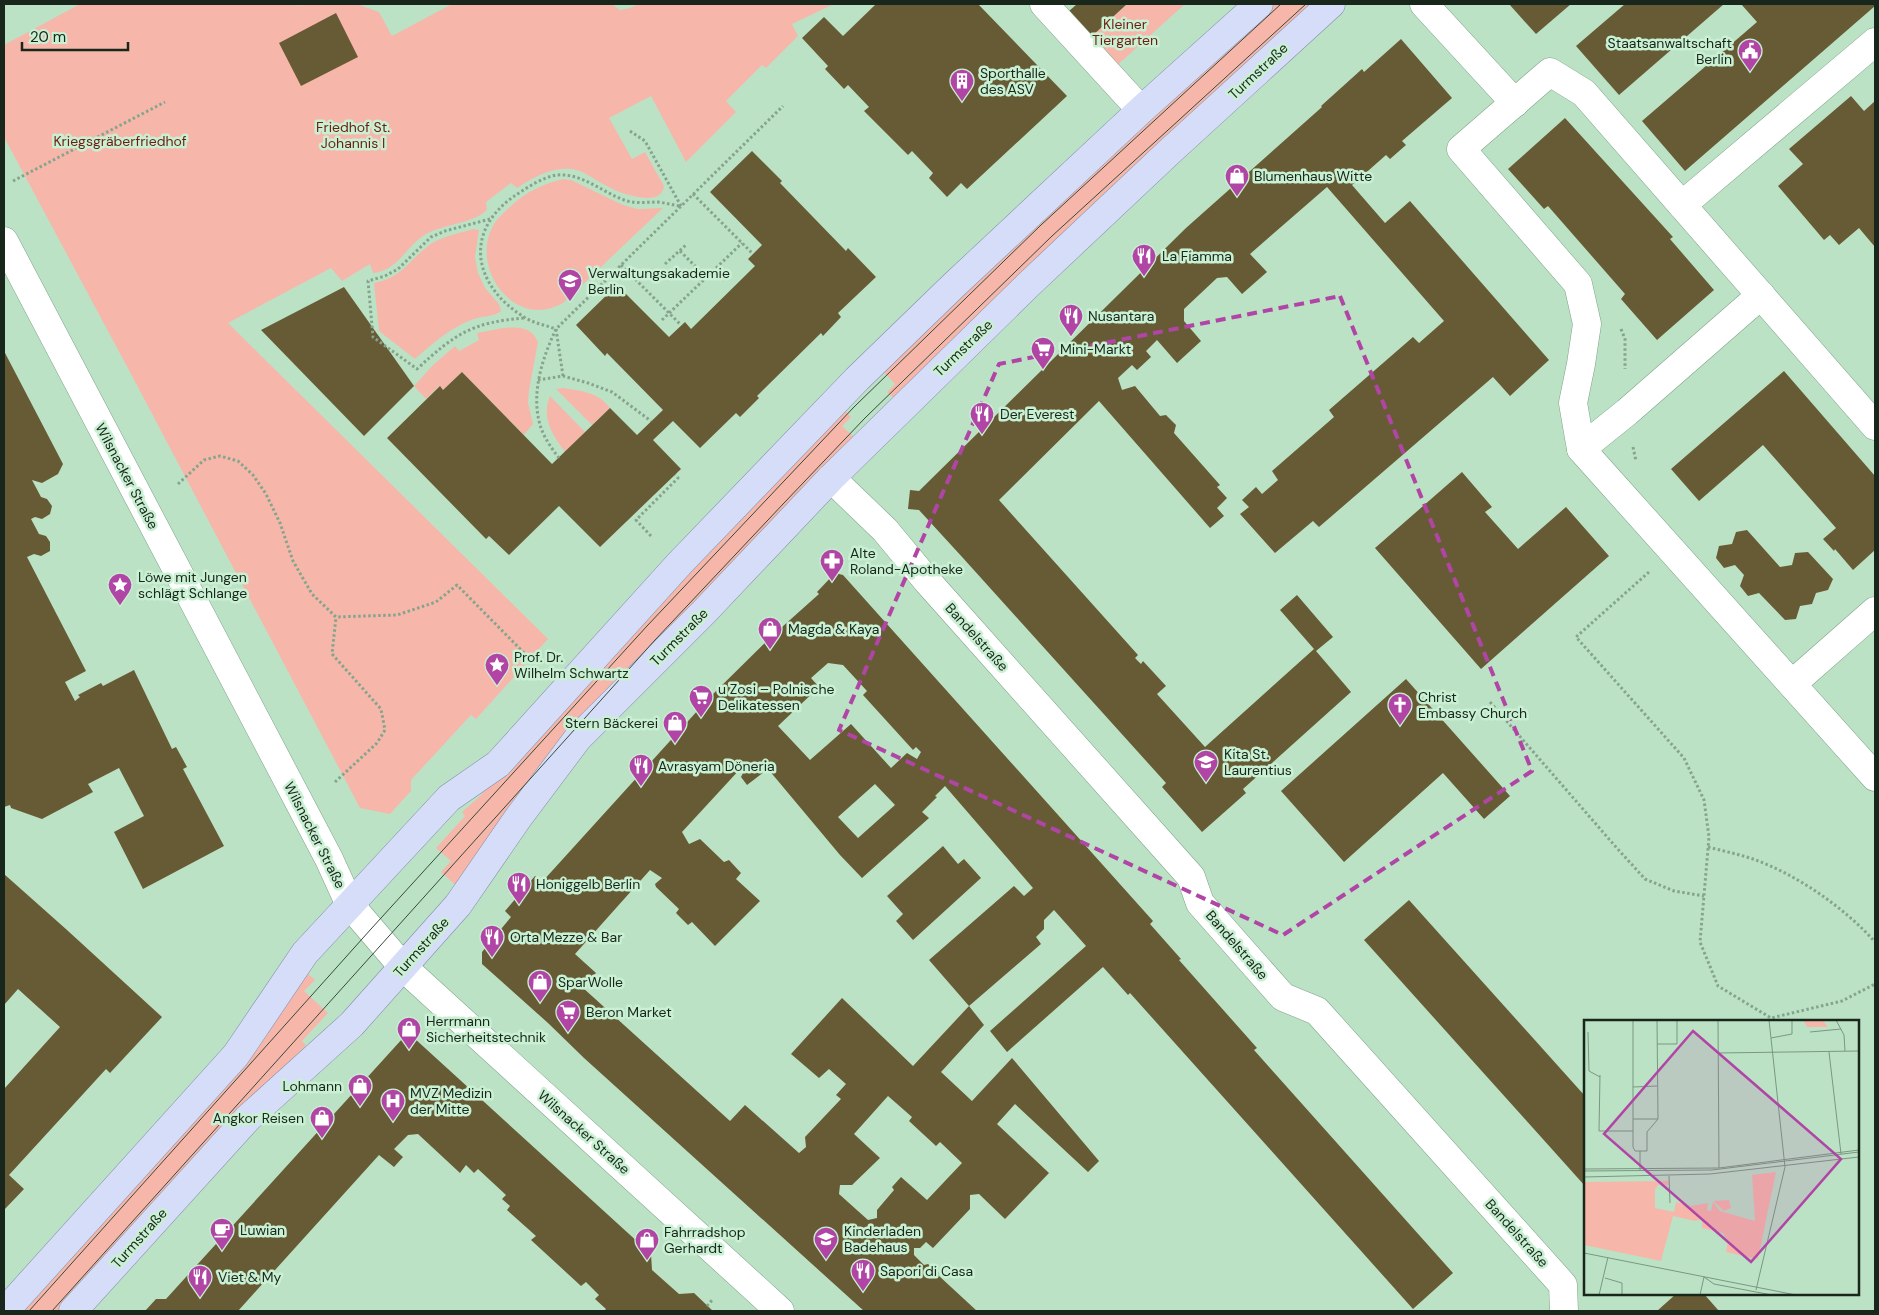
<svg xmlns="http://www.w3.org/2000/svg" width="1879" height="1315" viewBox="0 0 1879 1315" font-family="'DM Sans',sans-serif">
<style>
.green{fill:#f6b7aa}
.building{fill:#675b35;fill-rule:evenodd}
.lines{fill:none;stroke-linecap:round;stroke-linejoin:round}
.minor-casing{stroke:#7fa488;stroke-width:29}
.major-casing{stroke:#818ea8;stroke-width:29}
.path{stroke:#86a48d;stroke-width:3;stroke-dasharray:2.5 2.5;stroke-linecap:butt}
.minor{stroke:#fff;stroke-width:28}
.major{stroke:#d5ddf8;stroke-width:28}
.tram{stroke:#374a3b;stroke-width:1}
.marked{fill:none;stroke:#b145a5;stroke-width:4;stroke-dasharray:10 6;stroke-linejoin:round}
.labels{text-anchor:middle;dominant-baseline:central;stroke-width:5;stroke-linejoin:round;paint-order:stroke}
.park-label{font-size:14px;fill:#6c1d10;stroke:#c9f0d2}
.poi-label{font-size:14px;fill:#18261b;stroke:#c9f0d2;text-anchor:start}
.street-label{font-size:14px;fill:#18261b;stroke:#c9f0d2}
.inset-road{fill:none;stroke:#7a9781;stroke-width:1}
.view{fill:#b145a5;fill-opacity:0.15;stroke:#b145a5;stroke-width:2.5}
.inset-edge{fill:none;stroke:#18261b;stroke-width:2.5}
</style>
<rect width="100%" height="100%" fill="#bce2c5"/>
<!-- green -->
<g class="green">
<path d="M80 4H299L301 6 304 4H357L379 12 392 36 452 4H612L620 10 630 8 638 4H834L792 24 798 36 766 68 762 65 726 101 736 112 686 162 651 96 609 118 632 159 645 152 664 186C663 195 656 198 647 198 631 197 617 192 603 184 593 179 583 170 571 169 552 167 534 177 517 188L511 183 486 202 487 209C479 222 441 225 426 234 406 246 398 271 373 273L370 264 342 281 331 268 228 323 548 639 476 719 471 715 411 780V791L390 814 360 808 131 374 4 137V45Z"/>
<path d="M1127 4H1185L1114 68 1091 37Z"/>
<path d="M1269 4H1318L897 401 887 392 895 384 881 369Z"/>
<path d="M563 179 571 180 623 205 638 209 663 208 563 303C515 331 468 268 494 224 498 217 506 211 512 205 526 192 545 183 563 179Z"/>
<path d="M473 229 479 230 475 257 478 273 485 288 499 304 501 311C494 317 482 316 474 319 451 327 433 343 415 359L379 331 374 283C404 277 410 258 432 243 444 236 460 233 473 229Z"/>
<path d="M503 328C518 327 531 326 538 342L529 390 528 403 533 424 524 435 462 372 443 390 439 386 426 399 414 386 433 365 455 346 459 351 479 340 477 333Z"/>
<path d="M563 388C582 391 598 392 610 408L592 425 556 389Z"/>
<path d="M550 396 585 432 565 452C552 434 541 418 550 396Z"/>
<path d="M842 407 851 417 842 426 857 440 461 890 441 872 451 861 436 848 465 816 462 812 479 797 647 610Z"/>
<path d="M304 970 315 980 304 991 328 1013 302 1041 306 1045 63 1311H16Z"/>
</g>
<!-- building -->
<g class="building">
<path d="M876 4H978L1067 96 967 189 961 183 947 197 929 178 933 173 912 151 908 155 864 111 869 107 848 85 844 89 825 69 828 66 802 38 824 17 843 36Z"/>
<path d="M1077 4H1127L1091 37 1068 12Z"/>
<path d="M1509 4H1571L1536 34Z"/>
<path d="M1625 4H1724L1619 95 1576 46Z"/>
<path d="M1741 4H1875V6L1685 171 1642 121 1757 22Z"/>
<path d="M336 13 358 57 301 86 279 43Z"/>
<path d="M1401 39 1452 98 1402 141 1406 145 1390 159 1386 155 1352 185 1385 223 1410 201 1549 360 1510 396 1493 377 1319 527 1313 521 1275 553 1240 514 1249 507 1242 500 1256 487 1262 494 1278 480 1272 471 1334 417 1329 410 1413 337 1419 343 1444 321 1327 187 1250 254 1267 272 1242 294 1227 277 1217 278 1184 309V321L1201 341 1177 363 1157 340 1146 351 1151 357 1137 370 1132 365 1118 378 1122 390 1135 386 1160 416 1166 415 1176 425 1174 433 1220 485 1217 487 1227 498 1217 508 1224 516 1210 528 1099 401 999 500 1138 655 1135 658 1141 664 1143 661 1166 686 1157 694 1205 747 1314 649 1280 610 1297 595 1333 637 1316 651 1351 692 1243 789 1246 793 1202 832 1162 787 1166 783 963 558 919 510 908 509 910 490 919 491 1186 228 1322 107 1321 106 1362 69 1364 72Z"/>
<path d="M1851 96 1864 111 1875 101V247L1859 228 1839 245 1830 235 1824 240 1778 186 1803 164 1789 149Z"/>
<path d="M1565 118 1673 237 1670 239 1714 290 1657 340 1621 299 1625 294 1548 206 1544 209 1508 169Z"/>
<path d="M752 151 782 181 780 183 846 251 848 248 876 277 838 313 841 317 823 336 821 333 757 396 759 398 740 417 736 413 700 448 673 421 653 440 681 469 600 547 559 506 509 555 489 536 486 539 387 438 440 386 443 390 462 372 552 464 610 408 637 435 663 410 607 353 605 356 576 325 617 285 669 337 685 322 691 329 755 266 748 259 762 245 710 192Z"/>
<path d="M344 287 414 386 364 436 261 330Z"/>
<path d="M4 351 63 464 58 474 42 483 32 480 41 497 47 499 52 506 50 514 42 519 35 517 31 519 39 534 46 536 50 542V551L41 556 34 554 27 557 86 671 65 682 75 701 80 697 78 695 101 683 103 686 134 670 172 749 176 747 187 767 183 769 224 846 143 889 114 832 144 816 119 768 88 784 93 792 42 819 11 808 10 805 4 807Z"/>
<path d="M1784 371 1875 476V550L1853 570 1835 549 1834 551 1823 539 1836 528 1763 445 1699 501 1671 469Z"/>
<path d="M1462 472 1492 507 1485 512 1518 549 1566 507 1609 556 1481 669 1375 548Z"/>
<path d="M1747 530 1780 567 1792 565 1795 553 1808 552 1833 579 1828 590 1816 593 1812 604 1800 606 1796 619 1785 620 1759 593 1748 596 1740 586 1744 575 1735 565 1724 568 1716 558 1719 546 1732 544 1736 532Z"/>
<path d="M835 573 843 575 1153 921 1150 924 1181 959 1179 960 1257 1048 1254 1050 1453 1273 1413 1309 1130 993 1128 995 1103 967 1007 1052 990 1031 1086 946 1054 910 1044 920V929L1036 937 1041 944 969 1006 984 1025 941 1072 972 1101 1012 1058 1099 1161 1088 1172 1015 1104 997 1124 1049 1173 1005 1219 979 1194 970 1195V1209L933 1248 926 1242 920 1248H914V1255L924 1265 928 1264 939 1273 938 1275 977 1311H864L584 1058 548 1023 482 964V952L511 917 505 911 535 876 542 882 709 698 772 636 819 594 817 592ZM828 663 843 665 867 691 863 695 913 750 916 747 921 752 917 759 907 753 891 768 851 724 810 760 778 726 819 687 811 678ZM741 768 744 771 741 777 747 785 768 769 840 855 862 878 929 818 922 812 937 797 935 796 945 786 1033 888 1024 896 1014 886 929 960 969 1006 913 1066 842 998 791 1054 819 1078 829 1069 846 1084 836 1095 841 1099 805 1137 806 1147 799 1153 745 1105 730 1121 582 987 596 973 575 954 650 870 662 878 655 884 656 887 679 909 676 913 688 925 692 922 715 946 760 901 736 879 741 873 729 860 724 862 700 839 689 844 682 832ZM875 784 895 805 858 838 838 817ZM888 1096 912 1117 909 1121 936 1146 940 1142 962 1163 927 1200 901 1177 892 1187 894 1190 877 1210V1218L868 1220 839 1194 840 1185H852L880 1158 854 1134Z"/>
<path d="M1406 679 1510 796 1484 819 1443 773 1344 862 1281 791Z"/>
<path d="M943 846 958 864 964 859 981 878 913 940 896 921 903 914 887 896Z"/>
<path d="M4 874 67 930 162 1017 110 1073 106 1069 9 1175 24 1189 4 1210V1089L60 1027 18 989 4 1005Z"/>
<path d="M1409 900 1585 1096V1186L1364 940Z"/>
<path d="M403 1038H414L651 1254 652 1270 679 1294 694 1293 713 1311H604L606 1309 595 1299 599 1295 586 1282 581 1286 531 1240 536 1236 507 1210 510 1206 502 1199 506 1195 478 1169 474 1173 466 1165 460 1173 418 1134 408 1135 394 1149 403 1157 394 1167 379 1155 238 1311H145L156 1299H166Z"/>
<path d="M1676 1294H1704L1719 1311H1657Z"/>
</g>
<g class="lines">
<defs>
<g id="minor">
<path d="M1044 4 1141 110"/>
<path d="M1424 4 1515 103"/>
<path d="M1682 205 1875 42"/>
<path d="M4 241 329 859 350 905 403 967 780 1311"/>
<path d="M1875 426 1584 93 1550 72 1461 149 1578 284 1587 324 1581 364 1573 403 1581 449 1875 777"/>
<path d="M1581 449 1627 412 1761 295"/>
<path d="M831 478 885 530 928 582 1191 877 1200 903 1283 997 1317 1011 1563 1285 1564 1311"/>
<path d="M1792 684 1875 611"/>
</g>
<g id="major">
<path d="M5 1311 236 1055 305 953 449 798 498 764 679 564 857 379 954 285 1141 110 1259 4"/>
<path d="M73 1311 248 1118 352 1024 458 905 518 818 578 738 704 612 831 478 1028 285 1168 153 1331 4"/>
</g>
</defs>
<!-- minor casing -->
<use href="#minor" class="minor-casing"/>
<!-- major casing -->
<use href="#major" class="major-casing"/>
<!-- path -->
<g class="path">
<path d="M630 131 645 141 681 206"/>
<path d="M13 181 165 102"/>
<path d="M693 194 753 254"/>
<path d="M490 219 445 231 431 237 398 269 385 276 368 281 373 337 417 369C455 334 472 322 525 318"/>
<path d="M680 251 706 277"/>
<path d="M665 264 687 244"/>
<path d="M621 265 681 325"/>
<path d="M662 320 742 243"/>
<path d="M1621 329 1625 339V369"/>
<path d="M563 376 556 329C545 325 533 323 524 317 474 286 463 233 513 197 525 189 542 177 557 175 582 173 602 192 624 200 635 204 647 202 658 202 666 203 673 205 680 206"/>
<path d="M538 380 563 376 588 383 612 392 651 421"/>
<path d="M1633 447 1636 461"/>
<path d="M559 458C552 449 545 439 541 428 530 395 542 359 556 329L783 106"/>
<path d="M178 484 204 460 220 456 238 461 253 475 266 494 280 523 293 561 312 594 336 617 397 615 436 602 457 585 534 663"/>
<path d="M651 536 636 520 678 478 675 475"/>
<path d="M1649 572 1576 637 1684 758 1704 800 1709 837 1700 942 1718 986 1771 1018 1842 1001 1875 984"/>
<path d="M1490 702 1615 846 1645 879 1674 891 1704 896"/>
<path d="M335 782 377 743 385 730 381 709 332 654 336 617"/>
<path d="M1708 847C1723 851 1738 854 1753 859 1796 874 1845 908 1875 942"/>
<path d="M707 1306 713 1299"/>
</g>
<!-- minor -->
<use href="#minor" class="minor"/>
<!-- major -->
<use href="#major" class="major"/>
<!-- tram -->
<g class="tram">
<path d="M29 1311 371 929 647 626 854 407 1041 225 1281 4"/>
<path d="M52 1311 655 640 784 503 865 418 1052 236 1306 4"/>
</g>
</g>
<!-- marked area -->
<path class="marked" d="M1340 296 1532 771 1283 935 839 730 999 364Z"/>
<!-- icons -->
<defs>
<symbol id="civic-pin" viewBox="-11 -11 22 30"><path d="M0 17L-7.5 6A9.5 9.5 0 1 1 7.5 6Z" fill="#b145a5" stroke="#c9f0d2"/><path d="M-.6-6.5H3V-4.5H.6V-3L4-1V1h2V6H-6V1h2V-1L-.6-3ZM-1.2 2.5V6h2.4V2.5Z" fill="#fff"/></symbol>
<symbol id="building-pin" viewBox="-11 -11 22 30"><path d="M0 17L-7.5 6A9.5 9.5 0 1 1 7.5 6Z" fill="#b145a5" stroke="#c9f0d2"/><path d="M-4-6H4V6H1V3H-1V6H-4ZM-2.5-4.3h1.7v1.8h-1.7ZM.8-4.3h1.7v1.8H.8ZM-2.5-1h1.7V.8h-1.7ZM.8-1h1.7V.8H.8Z" fill="#fff"/></symbol>
<symbol id="shop-pin" viewBox="-11 -11 22 30"><path d="M0 17L-7.5 6A9.5 9.5 0 1 1 7.5 6Z" fill="#b145a5" stroke="#c9f0d2"/><path d="M-5-2.5h2.3a2.7 3.5 0 0 1 5.4 0H5L5.5 6h-11ZM-1.5-2.5h3a1.5 2.3 0 0 0-3 0Z" fill="#fff"/></symbol>
<symbol id="restaurant-pin" viewBox="-11 -11 22 30"><path d="M0 17L-7.5 6A9.5 9.5 0 1 1 7.5 6Z" fill="#b145a5" stroke="#c9f0d2"/><path d="M-5-6h1v4h1v-4h1v4h1v-4h1v5L-1.5 .5V6h-2V.5L-5-1ZM5-6V6H3V1.5H1.5Q1.5-4 5-6Z" fill="#fff"/></symbol>
<symbol id="university-pin" viewBox="-11 -11 22 30"><path d="M0 17L-7.5 6A9.5 9.5 0 1 1 7.5 6Z" fill="#b145a5" stroke="#c9f0d2"/><path d="M0-5L7-2L0 1L-7-2ZM-4 1L0 2.5L4 1V4Q0 6-4 4Z" fill="#fff"/></symbol>
<symbol id="supermarket-pin" viewBox="-11 -11 22 30"><path d="M0 17L-7.5 6A9.5 9.5 0 1 1 7.5 6Z" fill="#b145a5" stroke="#c9f0d2"/><path d="M-6-5.5h2.5l.6 2H6L4.5 2H-2.5L-4.4-4H-6ZM-1.5 3.2a1.3 1.3 0 1 0 .1 0ZM3 3.2a1.3 1.3 0 1 0 .1 0Z" fill="#fff"/></symbol>
<symbol id="pharmacy-pin" viewBox="-11 -11 22 30"><path d="M0 17L-7.5 6A9.5 9.5 0 1 1 7.5 6Z" fill="#b145a5" stroke="#c9f0d2"/><path d="M-2-6h4v4h4v4h-4v4h-4v-4h-4v-4h4Z" fill="#fff"/></symbol>
<symbol id="sight-pin" viewBox="-11 -11 22 30"><path d="M0 17L-7.5 6A9.5 9.5 0 1 1 7.5 6Z" fill="#b145a5" stroke="#c9f0d2"/><path d="M0-6L1.8-2.2L6-1.7L2.9 1.2L3.7 5.4L0 3.3L-3.7 5.4L-2.9 1.2L-6-1.7L-1.8-2.2Z" fill="#fff"/></symbol>
<symbol id="church-pin" viewBox="-11 -11 22 30"><path d="M0 17L-7.5 6A9.5 9.5 0 1 1 7.5 6Z" fill="#b145a5" stroke="#c9f0d2"/><path d="M-1.2-6h2.4v3.5h3.3v2.4h-3.3V6h-2.4V-.1h-3.3v-2.4h3.3Z" fill="#fff"/></symbol>
<symbol id="school-pin" viewBox="-11 -11 22 30"><path d="M0 17L-7.5 6A9.5 9.5 0 1 1 7.5 6Z" fill="#b145a5" stroke="#c9f0d2"/><path d="M0-5L7-2L0 1L-7-2ZM-4 1L0 2.5L4 1V4Q0 6-4 4Z" fill="#fff"/></symbol>
<symbol id="hospital-pin" viewBox="-11 -11 22 30"><path d="M0 17L-7.5 6A9.5 9.5 0 1 1 7.5 6Z" fill="#b145a5" stroke="#c9f0d2"/><path d="M-5-5h3v3.5h4V-5h3V5h-3V1.5h-4V5h-3Z" fill="#fff"/></symbol>
<symbol id="cafe-pin" viewBox="-11 -11 22 30"><path d="M0 17L-7.5 6A9.5 9.5 0 1 1 7.5 6Z" fill="#b145a5" stroke="#c9f0d2"/><path d="M-5.5-4.5H6V0H3Q3 3.5 0 3.5H-2.5Q-5.5 3.5-5.5 0ZM3-3.2v2h1.7v-2ZM-6 4.5H4V6H-6Z" fill="#fff"/></symbol>
</defs>
<g fill-rule="evenodd">
<use href="#civic-pin" x="1736" y="37" width="28" height="38"/>
<use href="#building-pin" x="948" y="67" width="28" height="38"/>
<use href="#shop-pin" x="1223" y="162" width="28" height="38"/>
<use href="#restaurant-pin" x="1130" y="242" width="28" height="38"/>
<use href="#university-pin" x="556" y="267" width="28" height="38"/>
<use href="#restaurant-pin" x="1057" y="302" width="28" height="38"/>
<use href="#supermarket-pin" x="1029" y="335" width="28" height="38"/>
<use href="#restaurant-pin" x="968" y="400" width="28" height="38"/>
<use href="#pharmacy-pin" x="818" y="547" width="28" height="38"/>
<use href="#sight-pin" x="106" y="571" width="28" height="38"/>
<use href="#shop-pin" x="756" y="615" width="28" height="38"/>
<use href="#sight-pin" x="483" y="651" width="28" height="38"/>
<use href="#supermarket-pin" x="687" y="683" width="28" height="38"/>
<use href="#church-pin" x="1386" y="691" width="28" height="38"/>
<use href="#shop-pin" x="661" y="709" width="28" height="38"/>
<use href="#school-pin" x="1192" y="748" width="28" height="38"/>
<use href="#restaurant-pin" x="627" y="752" width="28" height="38"/>
<use href="#restaurant-pin" x="505" y="870" width="28" height="38"/>
<use href="#restaurant-pin" x="478" y="923" width="28" height="38"/>
<use href="#shop-pin" x="526" y="968" width="28" height="38"/>
<use href="#supermarket-pin" x="554" y="998" width="28" height="38"/>
<use href="#shop-pin" x="395" y="1015" width="28" height="38"/>
<use href="#shop-pin" x="346" y="1072" width="28" height="38"/>
<use href="#hospital-pin" x="379" y="1087" width="28" height="38"/>
<use href="#shop-pin" x="308" y="1104" width="28" height="38"/>
<use href="#cafe-pin" x="208" y="1216" width="28" height="38"/>
<use href="#school-pin" x="812" y="1225" width="28" height="38"/>
<use href="#shop-pin" x="633" y="1226" width="28" height="38"/>
<use href="#restaurant-pin" x="849" y="1257" width="28" height="38"/>
<use href="#restaurant-pin" x="186" y="1263" width="28" height="38"/>
</g>
<g class="labels">
<!-- park labels -->
<g class="park-label">
<text x="1125" y="24">Kleiner<tspan x="1125" dy="16">Tiergarten</tspan></text>
<text x="353" y="127">Friedhof St.<tspan x="353" dy="16">Johannis I</tspan></text>
<text x="120" y="141">Kriegsgräberfriedhof</text>
</g>
<!-- poi labels -->
<g class="poi-label">
<text x="1732" y="43" text-anchor="end">Staatsanwaltschaft<tspan x="1732" dy="16">Berlin</tspan></text>
<text x="980" y="73">Sporthalle<tspan x="980" dy="16">des ASV</tspan></text>
<text x="1254" y="176">Blumenhaus Witte</text>
<text x="1162" y="256">La Fiamma</text>
<text x="588" y="273">Verwaltungsakademie<tspan x="588" dy="16">Berlin</tspan></text>
<text x="1088" y="316">Nusantara</text>
<text x="1060" y="349">Mini-Markt</text>
<text x="1000" y="414">Der Everest</text>
<text x="850" y="553">Alte<tspan x="850" dy="16">Roland-Apotheke</tspan></text>
<text x="138" y="577">Löwe mit Jungen<tspan x="138" dy="16">schlägt Schlange</tspan></text>
<text x="788" y="629">Magda &amp; Kaya</text>
<text x="514" y="657">Prof. Dr.<tspan x="514" dy="16">Wilhelm Schwartz</tspan></text>
<text x="718" y="689">u Zosi – Polnische<tspan x="718" dy="16">Delikatessen</tspan></text>
<text x="1418" y="697">Christ<tspan x="1418" dy="16">Embassy Church</tspan></text>
<text x="658" y="723" text-anchor="end">Stern Bäckerei</text>
<text x="1224" y="754">Kita St.<tspan x="1224" dy="16">Laurentius</tspan></text>
<text x="658" y="766">Avrasyam Döneria</text>
<text x="536" y="884">Honiggelb Berlin</text>
<text x="510" y="937">Orta Mezze &amp; Bar</text>
<text x="558" y="982">SparWolle</text>
<text x="586" y="1012">Beron Market</text>
<text x="426" y="1021">Herrmann<tspan x="426" dy="16">Sicherheitstechnik</tspan></text>
<text x="342" y="1086" text-anchor="end">Lohmann</text>
<text x="410" y="1093">MVZ Medizin<tspan x="410" dy="16">der Mitte</tspan></text>
<text x="304" y="1118" text-anchor="end">Angkor Reisen</text>
<text x="240" y="1230">Luwian</text>
<text x="844" y="1231">Kinderladen<tspan x="844" dy="16">Badehaus</tspan></text>
<text x="664" y="1232">Fahrradshop<tspan x="664" dy="16">Gerhardt</tspan></text>
<text x="880" y="1271">Sapori di Casa</text>
<text x="218" y="1277">Viet &amp; My</text>
</g>
<!-- street labels -->
<g class="street-label">
<text transform="translate(1258 71) rotate(-43)">Turmstraße</text>
<text transform="translate(963 348) rotate(-44)">Turmstraße</text>
<text transform="translate(127 476) rotate(62)">Wilsnacker Straße</text>
<text transform="translate(679 637) rotate(-45)">Turmstraße</text>
<text transform="translate(977 637) rotate(48)">Bandelstraße</text>
<text transform="translate(315 835) rotate(63)">Wilsnacker Straße</text>
<text transform="translate(1237 945) rotate(49)">Bandelstraße</text>
<text transform="translate(421 947) rotate(-48)">Turmstraße</text>
<text transform="translate(584 1132) rotate(42)">Wilsnacker Straße</text>
<text transform="translate(1517 1233) rotate(48)">Bandelstraße</text>
<text transform="translate(139 1238) rotate(-48)">Turmstraße</text>
</g>
</g>
<!-- overview -->
<g transform="translate(1584 1020)">
<rect width="275" height="275" fill="#bce2c5"/>
<path d="M219 0H239L244 7H223ZM192 152 174 239 142 232 144 221 139 213 118 208V199L111 201 89 196 77 241 0 225V162L85 161V165H74L71 169V188L90 192 92 182 107 186 124 183 123 190 127 191 129 182 136 191 171 201 168 155ZM145 180 147 188 140 191 129 181Z" fill="#f6b7aa"/>
<path class="inset-road" d="M49 0V127L51 131H63V112L74 99 73 0M134 0 135 148M252 0 260 15 261 31M4 12 5 51 16 57M226 12 257 9M187 18 208 14V0M73 24H93V0M245 32 257 134M134 33 275 31M16 55 15 111H49M49 67 73 66M49 99H74M56 131V151M0 149 135 148 275 130M0 151 128 150 275 132M85 156 86 183M0 157 126 154 275 137M0 233 212 275M120 257 130 264 188 275M21 258 38 263V275M172 270 201 147 185 0M15 275 24 237M116 275 120 257"/>
<path class="view" d="M109 11 257 139 167 242 20 114Z"/>
<rect width="275" height="275" class="inset-edge"/>
</g>
<!-- border -->
<rect width="1879" height="1315" fill="none" stroke="#18261b" stroke-width="10"/>
<!-- scale -->
<path d="M22 42v8h106v-8" fill="none" stroke="#18261b" stroke-width="2.5"/>
<text x="30" y="42" font-size="15" fill="#18261b" stroke="#c9f0d2" stroke-width="4" paint-order="stroke">20 m</text>
</svg>
